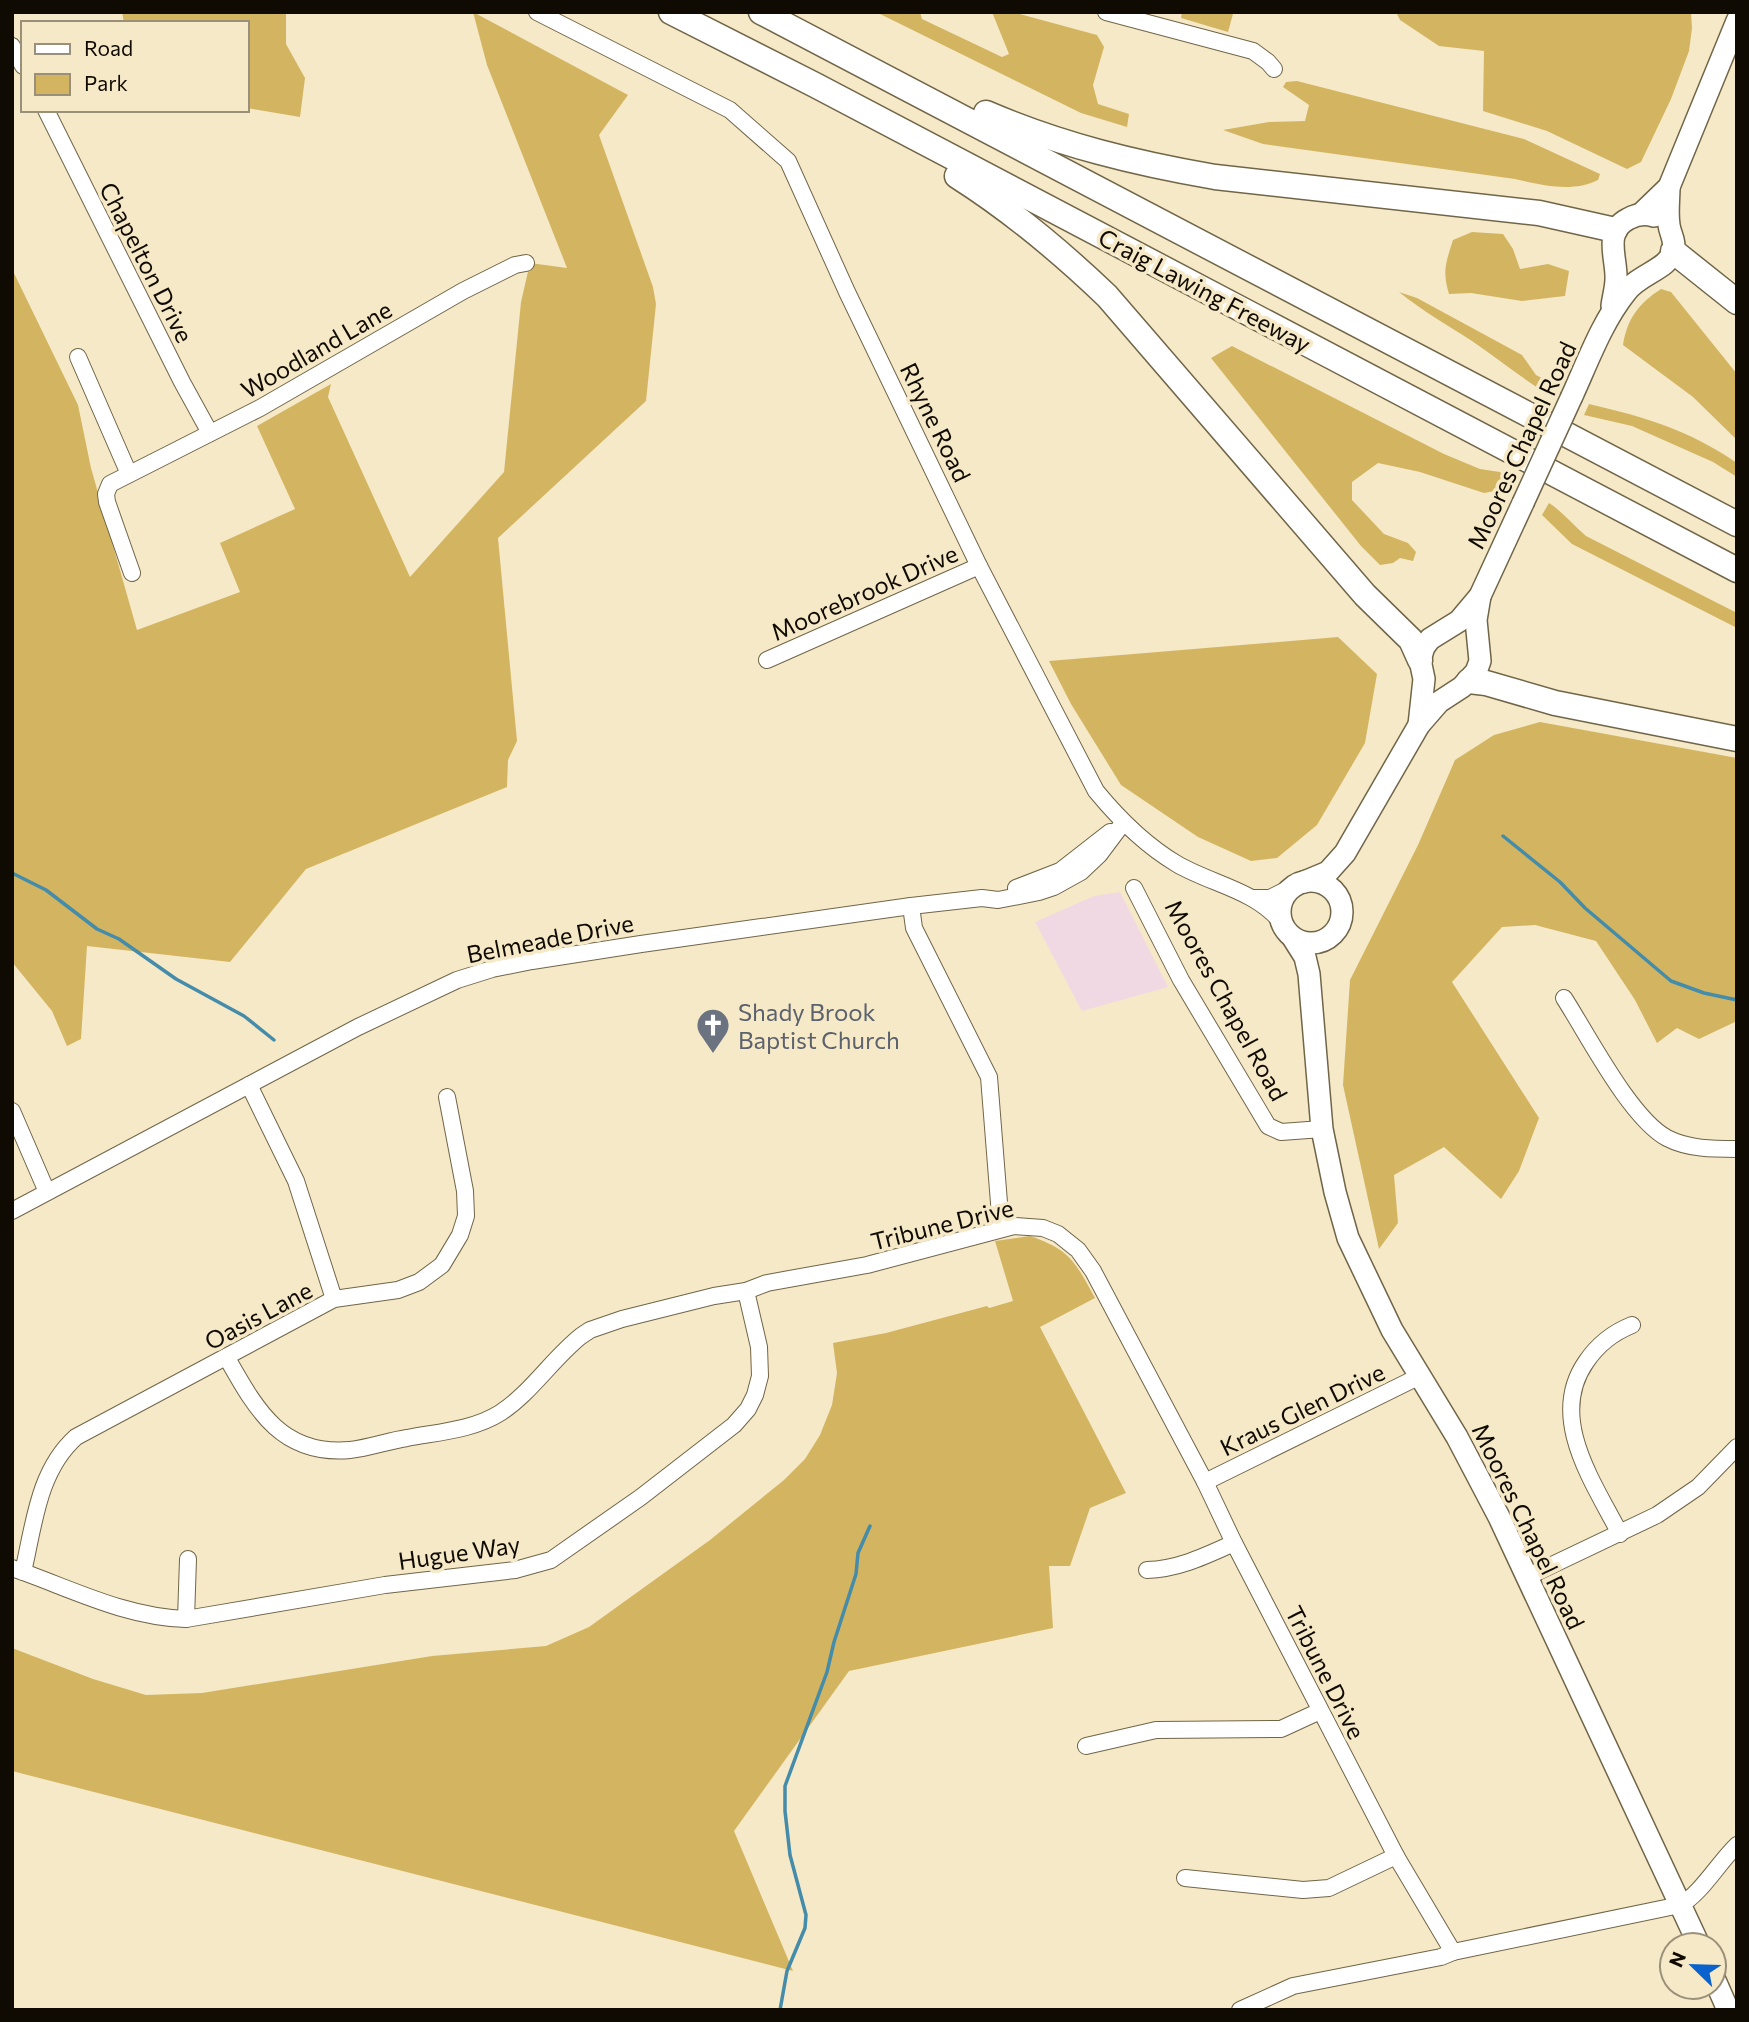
<svg xmlns="http://www.w3.org/2000/svg" width="1749" height="2022" viewBox="0 0 1749 2022" font-family="Commissioner,sans-serif">
<style>
.commercial{fill:#f1d9e4}
.green{fill:#d3b561}
.lines{fill:none;stroke-linecap:round;stroke-linejoin:round}
.stream{stroke:#448ca9;stroke-width:3.5}
.minor-casing{stroke:#716548;stroke-width:18}
.major-casing{stroke:#716548;stroke-width:24}
.highway-casing{stroke:#716548;stroke-width:27}
.minor{stroke:#fff;stroke-width:16}
.major{stroke:#fff;stroke-width:21}
.highway{stroke:#fff;stroke-width:24}
.major-bridge-casing{stroke:#716548;stroke-width:24;stroke-linecap:butt}
.major-bridge{stroke:#fff;stroke-width:21}
.labels{text-anchor:middle;dominant-baseline:central;stroke-width:7;stroke-linejoin:round;paint-order:stroke}
.street-label{font-size:24px;fill:#100b02;stroke:#f6e9c8}
.worship-label{font-size:24px;fill:#5b616d;stroke:#f6e9c8;text-anchor:start}
</style>
<rect width="100%" height="100%" fill="#f6e9c8"/>
<!-- commercial -->
<path class="commercial" d="M1120 892 1168 987 1082 1011 1035 922 1094 896Z"/>
<!-- green -->
<g class="green">
<path d="M122 12H286V44L305 78 300 117 247 108V23H124Z"/>
<path d="M473 12 628 95 599 135 653 287 656 304 646 401 498 538 517 741 508 760 507 787 306 869 230 962 87 946 81 1039 67 1046 52 1011 12 962V269L78 405 91 468 137 630 240 592 220 543 295 509 257 426 331 384 328 397 410 577 504 472 521 302 530 263 567 268 487 65Z"/>
<path d="M876 12H920L922 19 1002 57 1009 54 992 12H1012L1097 35 1104 47 1093 85 1098 104 1129 114 1127 127 1081 113Z"/>
<path d="M1182 12H1232L1233 14 1228 32 1181 18Z"/>
<path d="M1396 12H1691L1692 28 1689 51 1671 99 1641 162 1627 169 1547 131 1483 111 1484 51 1439 46 1400 20Z"/>
<path d="M1297 81 1524 139 1600 174 1598 180C1572 193 1542 185 1515 179L1263 144 1223 130 1269 122 1305 121 1309 105 1283 87 1286 82Z"/>
<path d="M1472 232 1503 234 1513 249 1520 269 1548 264 1569 271 1565 296 1522 301 1471 293 1449 294C1442 271 1446 262 1453 240Z"/>
<path d="M1661 289 1671 292 1737 374V440L1693 397 1623 345C1627 319 1639 303 1661 289Z"/>
<path d="M1399 292 1417 298 1522 355 1536 375 1553 384V389L1544 392C1519 376 1497 358 1472 341 1447 325 1423 311 1399 292Z"/>
<path d="M1232 346 1444 454 1480 469 1500 472 1507 479 1500 490 1484 493 1420 472 1378 463 1352 482V500L1384 534 1408 543 1416 552 1413 561 1400 558 1393 563 1380 565 1361 546 1211 358Z"/>
<path d="M1589 404C1645 417 1689 430 1737 463V477L1713 462 1632 426 1584 415Z"/>
<path d="M1549 503C1563 512 1573 525 1586 536L1737 613V628L1572 544 1542 515Z"/>
<path d="M1338 637 1377 674 1365 743 1317 825 1277 858 1251 861 1198 837 1121 785 1071 704 1049 661Z"/>
<path d="M1540 722 1737 758V1021L1699 1039 1677 1028 1657 1043 1635 1000 1596 941 1535 925 1502 927 1452 982 1539 1118 1519 1171 1501 1199 1444 1147 1394 1175 1398 1223 1379 1249 1343 1085 1350 980 1418 845 1455 760 1494 735Z"/>
<path d="M1030 1236C1071 1250 1075 1262 1095 1298L1040 1327 1126 1493 1090 1508 1070 1566H1049L1053 1628 849 1671 734 1831 793 1971 12 1771V1648L93 1679 146 1695 202 1693 432 1656 546 1646 589 1627 710 1540 784 1480 805 1459 820 1435 832 1405 837 1373 833 1343 886 1333 987 1306 989 1308 1013 1301 995 1241Z"/>
</g>
<g class="lines">
<!-- stream -->
<g class="stream">
<path d="M1503 836 1560 882 1585 908 1671 981 1704 993 1737 1000"/>
<path d="M12 873 46 890 97 929 119 939 176 979 244 1016 274 1040"/>
<path d="M780 2010 787 1971 805 1928 806 1915 790 1855 785 1811V1786L827 1672 834 1642 856 1574 858 1553 870 1526"/>
</g>
<defs>
<g id="minor">
<path d="M537 12 730 110 788 161 847 292 979 566 1096 791C1119 819 1145 845 1177 864 1211 884 1255 890 1281 922"/>
<path d="M1106 12 1253 51 1268 62 1274 69"/>
<path d="M12 46 23 66"/>
<path d="M46 110 182 382 210 433"/>
<path d="M78 357 129 474"/>
<path d="M132 573 107 502 106 494 110 484 260 408 463 291 515 265 526 263"/>
<path d="M767 660 979 566"/>
<path d="M1016 888 1060 871 1110 832"/>
<path d="M1134 888 1181 980 1268 1126 1281 1132 1322 1129"/>
<path d="M1252 898H1270L1294 886"/>
<path d="M911 906 914 928 989 1077 1001 1228"/>
<path d="M1564 998C1588 1035 1630 1118 1667 1138 1688 1149 1713 1149 1737 1149"/>
<path d="M249 1085 296 1181 334 1299"/>
<path d="M12 1111 47 1192"/>
<path d="M12 1211 358 1027 457 980 492 969 532 961 641 944 911 906 982 898 998 900 1039 892 1054 887 1081 872 1099 855 1123 823"/>
<path d="M227 1358C256 1409 281 1456 350 1450 369 1448 388 1441 407 1438 438 1432 473 1430 500 1413 531 1393 552 1359 581 1336L590 1330 622 1319 714 1296 746 1291 767 1283 867 1265 1014 1226 1043 1228 1058 1234 1078 1250 1093 1271 1205 1482 1234 1543 1396 1856 1453 1952"/>
<path d="M1205 1482 1420 1376"/>
<path d="M1620 1534C1594 1483 1547 1418 1586 1362 1598 1344 1612 1333 1632 1325"/>
<path d="M12 1568C70 1588 124 1617 186 1619L385 1585 515 1570 551 1560 641 1497 734 1425 748 1409 755 1395 760 1376 759 1347 746 1291"/>
<path d="M1147 1570C1179 1569 1205 1556 1234 1543"/>
<path d="M23 1572C34 1525 38 1471 76 1437L334 1299 398 1290 419 1282 442 1265 460 1235 466 1216 465 1191 447 1097"/>
<path d="M1527 1577 1657 1515 1698 1487 1737 1447"/>
<path d="M186 1619 188 1559"/>
<path d="M1086 1746 1156 1730 1281 1729 1320 1711"/>
<path d="M1185 1878 1303 1890 1329 1888 1396 1856"/>
<path d="M1240 2010 1293 1986 1441 1957 1453 1952 1680 1905C1701 1894 1719 1862 1737 1845"/>
</g>
<g id="major">
<path d="M1641 214 1669 187 1737 21"/>
<path d="M1612 306C1613 297 1616 288 1616 279 1617 258 1603 232 1628 219 1637 214 1645 213 1654 216"/>
<path d="M1572 396C1588 361 1602 322 1626 292 1639 274 1669 269 1673 251 1676 241 1670 234 1669 225 1667 213 1669 199 1669 187"/>
<path d="M1419 725 1424 679 1420 660 1424 647 1430 639 1459 621 1480 596 1523 503"/>
<circle cx="1311" cy="912" r="31"/>
<path d="M1304 882 1328 872 1345 853 1419 725 1439 702 1462 687 1476 672 1480 661 1476 620 1480 596"/>
<path d="M1293 938 1305 957 1309 974 1322 1129 1335 1192 1348 1238 1392 1330 1457 1437 1499 1517 1699 1945"/>
<path d="M1714 1978 1728 2010"/>
</g>
<g id="highway">
<path d="M671 12 815 85 1737 570"/>
<path d="M761 12 1737 524"/>
<path d="M986 113C1061 145 1134 163 1215 177L1539 213 1615 230"/>
<path d="M957 176C1012 211 1060 251 1107 296L1365 595 1411 640 1420 660"/>
<path d="M1673 251 1737 302"/>
<path d="M1469 681 1486 683 1555 703 1737 739"/>
</g>
</defs>
<!-- minor casing -->
<use href="#minor" class="minor-casing"/>
<!-- major casing -->
<use href="#major" class="major-casing"/>
<!-- highway casing -->
<use href="#highway" class="highway-casing"/>
<!-- minor -->
<use href="#minor" class="minor"/>
<!-- major -->
<use href="#major" class="major"/>
<!-- highway -->
<use href="#highway" class="highway"/>
<defs>
<path id="major-bridge" d="M1523 503 1572 396"/>
</defs>
<!-- major-bridge casing -->
<use href="#major-bridge" class="major-bridge-casing"/>
<!-- major-bridge -->
<use href="#major-bridge" class="major-bridge"/>
</g>
<!-- icons -->
<defs>
<symbol id="church-pin" viewBox="-11 -11 22 30"><path d="M0 17L-7.5 6A9.5 9.5 0 1 1 7.5 6Z" fill="#6b7280" stroke="#f6e9c8"/><path d="M-1.2-6h2.4v3.5h3.3v2.4h-3.3V6h-2.4V-.1h-3.3v-2.4h3.3Z" fill="#fff"/></symbol>
</defs>
<g fill-rule="evenodd">
<use href="#church-pin" x="694" y="1006" width="38" height="52"/>
</g>
<g class="labels">
<!-- street labels -->
<g class="street-label">
<text transform="translate(147 262) rotate(63)">Chapelton Drive</text>
<text transform="translate(1205 290) rotate(28)">Craig Lawing Freeway</text>
<text transform="translate(316 349) rotate(-30)">Woodland Lane</text>
<text transform="translate(936 422) rotate(64)">Rhyne Road</text>
<text transform="translate(1521 445) rotate(-65)">Moores Chapel Road</text>
<text transform="translate(864 592) rotate(-24)">Moorebrook Drive</text>
<text transform="translate(550 938) rotate(-11)">Belmeade Drive</text>
<text transform="translate(1227 1000) rotate(61)">Moores Chapel Road</text>
<text transform="translate(942 1224) rotate(-14)">Tribune Drive</text>
<text transform="translate(258 1315) rotate(-28)">Oasis Lane</text>
<text transform="translate(1302 1409) rotate(-26)">Kraus Glen Drive</text>
<text transform="translate(1529 1526) rotate(64)">Moores Chapel Road</text>
<text transform="translate(459 1552) rotate(-8)">Hugue Way</text>
<text transform="translate(1326 1672) rotate(63)">Tribune Drive</text>
</g>
<!-- worship labels -->
<g class="worship-label">
<text x="738" y="1011">Shady Brook<tspan x="738" dy="28">Baptist Church</tspan></text>
</g>
</g>
<!-- border -->
<rect width="1749" height="2022" fill="none" stroke="#100b02" stroke-width="28"/>
<!-- legend -->
<rect x="21" y="21" width="228" height="91" fill="#f6e9c8" stroke="#9a9079" stroke-width="2"/>
<rect x="35" y="44" width="35" height="10" fill="#ffffff" stroke="#9a9079" stroke-width="2"/>
<text x="84" y="56" font-size="21" fill="#100b02">Road</text>
<rect x="35" y="74" width="35" height="21" fill="#d3b561" stroke="#9a9079" stroke-width="2"/>
<text x="84" y="91" font-size="21" fill="#100b02">Park</text>
<!-- north arrow -->
<g transform="translate(1693 1966) rotate(293)"><circle r="33" fill="#f6e9c8" stroke="#9a9079" stroke-width="2"/>
<path d="M0-5L12 26L0 18L-12 26Z" fill="#0a62cc"/>
<text y="-10" font-size="19" font-weight="bold" text-anchor="middle" fill="#100b02">N</text>
</g>
</svg>
